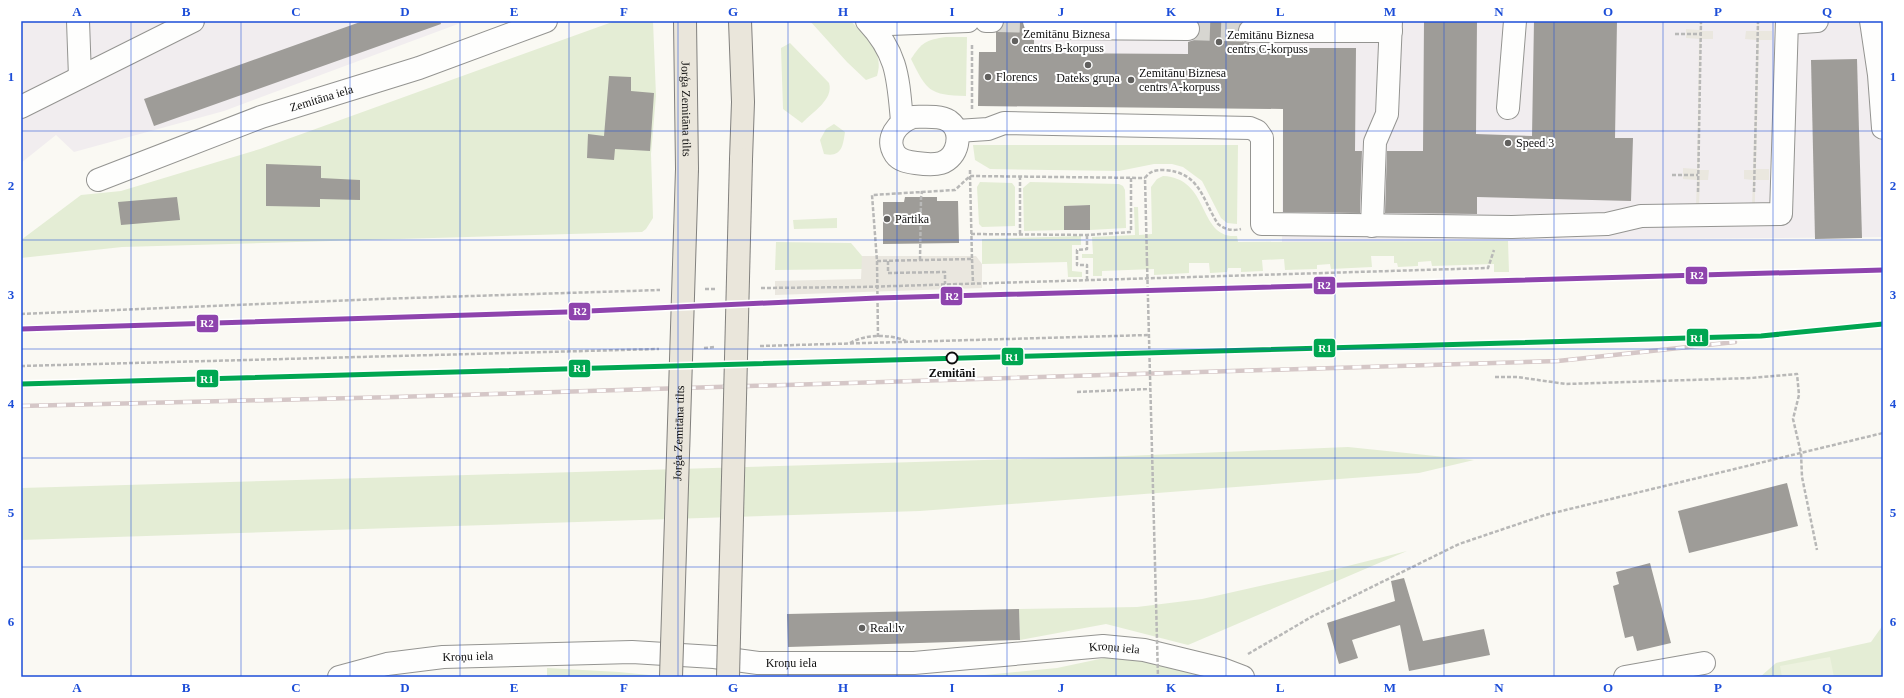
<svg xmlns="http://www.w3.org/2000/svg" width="1904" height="698" viewBox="0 0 1904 698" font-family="'Times New Roman',serif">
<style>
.industrial{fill:#f1edef}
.green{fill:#e4edd5}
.pitch{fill:#edf2df}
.plaza{fill:#eae7df}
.building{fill:#9e9c98}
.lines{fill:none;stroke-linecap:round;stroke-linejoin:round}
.minor-tunnel{stroke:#d7d6d1;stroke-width:22;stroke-dasharray:22 11;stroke-linecap:butt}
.minor-casing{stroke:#949491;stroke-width:24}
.major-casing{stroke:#82817e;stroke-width:24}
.path{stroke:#b8b8b7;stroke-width:2.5;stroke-dasharray:4 2;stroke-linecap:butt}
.minor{stroke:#fefefd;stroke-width:22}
.major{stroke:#eae6db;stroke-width:22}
.rail-casing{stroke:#d5c7c7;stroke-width:4.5}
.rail{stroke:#fff;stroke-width:3;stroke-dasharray:9;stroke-linecap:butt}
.major-bridge-casing{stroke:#82817e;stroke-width:24;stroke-linecap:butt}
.path-bridge{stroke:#b8b8b7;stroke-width:2.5;stroke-dasharray:4 2;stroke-linecap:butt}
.major-bridge{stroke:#eae6db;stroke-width:22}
.rail-1-casing{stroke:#fff;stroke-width:8}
.rail-2-casing{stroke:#fff;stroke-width:8}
.rail-1{stroke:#00a651;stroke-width:5}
.rail-2{stroke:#8e44ad;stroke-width:5}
.grid{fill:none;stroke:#1d4ed8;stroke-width:1;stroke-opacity:0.55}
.poi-dot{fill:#61605e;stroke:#fff;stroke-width:1.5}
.stop-dot{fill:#fff;stroke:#0e0e0e;stroke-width:2}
.labels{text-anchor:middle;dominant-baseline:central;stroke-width:4;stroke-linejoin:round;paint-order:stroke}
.poi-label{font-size:12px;fill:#0e0e0e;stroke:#fff;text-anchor:start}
.street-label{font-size:12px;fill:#0e0e0e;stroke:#fff}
.stop-label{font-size:12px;font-weight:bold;fill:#0e0e0e;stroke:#fff}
.line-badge{stroke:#fff;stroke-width:1.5}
.badge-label{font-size:11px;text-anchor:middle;font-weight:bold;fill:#fff}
.neatline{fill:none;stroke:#1d4ed8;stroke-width:1.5}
.grid-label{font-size:13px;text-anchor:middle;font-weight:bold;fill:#1d4ed8}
</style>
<rect width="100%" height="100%" fill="#faf9f3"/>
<!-- industrial -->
<g class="industrial">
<path d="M21 21H466L224 111 74 152 56 135 21 163Z"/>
<path d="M996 21H1883V237L1282 243 1283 108 978 106 979 52H996Z"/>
</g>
<!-- green -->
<g class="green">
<path d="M615 21H653L656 96 651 154 653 218 646 229 642 232 122 247 21 258V240L81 195 121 191 260 149Z"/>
<path d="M810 21H851C866 38 885 52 877 76L866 80 847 62Z"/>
<path d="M946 37H967L966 96C929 95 927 91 911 59 922 42 926 40 946 37Z"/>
<path d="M790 43 829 83C834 99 813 112 802 123L783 109 781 48Z"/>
<path d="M834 124 845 132C843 145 842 158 824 154L820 140 826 129Z"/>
<path d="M973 145H1238L1237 224 1227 223 1221 218 1202 181 1183 167 1172 164H1154L1119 171 990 169 975 160Z"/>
<path d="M1163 176C1211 178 1197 239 1237 236L1238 242 1508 241 1509 272H1494V264L1432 266 1431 261 1418 262V266L1398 267 1397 263H1394V256H1371L1372 267 1331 269 1330 264 1317 265V269L1285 270 1284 259 1262 260 1263 271 1241 272V268H1228L1227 272 1210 273 1209 263H1189V273L1154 275V269L1102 271V276H1093V258H1082V254H1093L1092 237 1135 235 1134 207H1138L1139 235 1152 234 1151 187 1157 179Z"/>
<path d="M980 182 1012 183 1015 187V226L982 227 979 224 977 187Z"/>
<path d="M1030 182 1119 184 1123 186 1125 190 1126 228 1090 230V205L1064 206V230L1024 231 1023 188Z"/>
<path d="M837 218V228L794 229 793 220Z"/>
<path d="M1081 236V245H1072V271L1082 272V277H1068L1067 262 982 264V239Z"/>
<path d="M776 242 851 243 862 256V269L775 270Z"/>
<path d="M1348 447 1474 460 1419 473 920 511 21 540V488L1125 456Z"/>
<path d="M1407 551 1188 645 1106 624 1020 640 1019 609 1137 607 1202 599 1336 569Z"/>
<path d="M1883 625V677H1760L1776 663 1871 642Z"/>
<path d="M1109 657H1131L1215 677H964L1057 668Z"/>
<path d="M547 668 619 672 669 677H547Z"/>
</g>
<!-- pitch -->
<path class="pitch" d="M1830 657 1834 677H1782L1780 666Z"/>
<!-- plaza -->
<g class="plaza">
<path d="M1700 21H1702V31H1713V39H1701L1699 170H1709L1708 180H1700L1699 205H1696L1697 180 1683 179V168L1697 169 1699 39 1686 38V29L1700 30Z"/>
<path d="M1757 21H1759V31H1772V40H1759L1756 169H1769V180H1755V205H1752L1753 180 1744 179V170H1753L1757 40 1745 39 1746 31H1757Z"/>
<path d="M862 256H976L982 264V288L775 295V281L861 279Z"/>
</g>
<!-- building -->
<g class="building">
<path d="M363 21H440L441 24 154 126 144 99Z"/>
<path d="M1004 21H1022L1025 30 1034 35V53L1188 54V42L1194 40 1199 35 1200 29 1197 21H1243L1239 25 1238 31 1239 38 1244 42 1249 43V48H1356L1355 151H1362L1360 213 1283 212V109L978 106 979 52H996V32L1003 28Z"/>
<path d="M1424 21H1477L1476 134 1532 136 1534 21H1617L1615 138H1633L1631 201 1477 197V214L1385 213 1387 151H1423Z"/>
<path d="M1857 59 1862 238 1815 239 1811 60Z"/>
<path d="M609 76 631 77V91L654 93 650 151 615 149 614 160 587 158 588 134 604 136Z"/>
<path d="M266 164 321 166V178L360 180V200L320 199V207L266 206Z"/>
<path d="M177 197 180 220 121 225 118 202Z"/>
<path d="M905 197H937V201H958L959 243 883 244V202H904Z"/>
<path d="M1090 205V230H1064V206Z"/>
<path d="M1787 483 1798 526 1689 553 1678 511Z"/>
<path d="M1650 563 1671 643 1637 651 1633 636 1625 638 1613 586 1619 584 1616 572Z"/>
<path d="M1404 578 1423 641 1484 629 1490 655 1409 671 1400 625 1352 640 1358 658 1339 664 1327 623 1395 601 1391 581Z"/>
<path d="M1019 609 1020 640 788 647 787 614Z"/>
</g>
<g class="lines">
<!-- minor-tunnel -->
<g class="minor-tunnel">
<path d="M998 21 1034 22"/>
<path d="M1188 29 1250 31"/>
</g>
<defs>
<g id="minor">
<path d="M78 21 80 77"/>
<path d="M867 21C898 54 898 78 902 121"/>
<path d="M986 21H992"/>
<path d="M1871 21 1879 75 1883 128"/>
<path d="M1034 22 1056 28 1188 29"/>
<path d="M1787 23 1817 21"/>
<path d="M876 30 890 24 968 21"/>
<path d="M1250 31H1391"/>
<path d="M21 107 193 21"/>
<path d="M1508 108 1515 21"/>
<path d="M913 117C923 117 940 115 949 121 964 132 958 158 941 163 934 165 923 164 916 163 908 162 900 161 895 154 885 138 897 123 913 117Z"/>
<path d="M957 131 988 129 1004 123 1250 128 1257 131 1262 138V224L1512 227 1607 224 1641 216 1781 214 1787 21"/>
<path id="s1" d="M98 180 261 117 419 68 546 21"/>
<path d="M1372 226 1375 142 1387 114 1391 21"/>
<path id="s2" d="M339 677 387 664 443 657 632 652 714 657 758 663H914L1103 646 1144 650 1222 669 1243 677"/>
<path d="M1625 677 1704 663"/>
</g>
<g id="major">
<path id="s3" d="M685 21 687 169"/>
<path d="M740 21 743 102 741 159"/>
</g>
</defs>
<!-- minor casing -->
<use href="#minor" class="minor-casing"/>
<!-- major casing -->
<use href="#major" class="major-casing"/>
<!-- path -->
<g class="path">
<path d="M1675 34H1700"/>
<path d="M972 109V44"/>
<path d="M970 170V176L972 259 877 261 872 195 955 190 970 176 1145 178"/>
<path d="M1672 175H1698"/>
<path d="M1020 176V235"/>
<path d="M1698 192 1701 21"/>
<path d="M1754 192 1758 21"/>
<path d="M971 234 1087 235 1131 232V178"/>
<path d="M1087 235V249L1077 250V265H1087V280"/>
<path d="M972 259 973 283"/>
<path d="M920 260 921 198 922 191"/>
<path d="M877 261 878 337"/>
<path d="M888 261V273L945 272V284"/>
<path d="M1147 262 1145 178C1150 171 1155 170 1164 170 1200 172 1202 199 1218 224 1226 230 1232 231 1241 229"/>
<path d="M761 288 862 287 1488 268 1494 250"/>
<path d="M705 289H716"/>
<path d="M21 314 378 299 660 290"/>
<path d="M850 343C865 334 890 334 906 341"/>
<path d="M760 346 1149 335"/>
<path d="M704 348 715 347"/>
<path d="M21 366 659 349"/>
<path d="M1495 377H1517L1566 384 1751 378 1797 374 1799 395 1793 419 1801 453 1802 477 1817 550"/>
<path d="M1077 392 1150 389"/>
<path d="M1248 654 1313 616 1459 544 1545 515 1883 433"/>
</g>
<!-- minor -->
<use href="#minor" class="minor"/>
<!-- major -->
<use href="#major" class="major"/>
<defs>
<g id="rail">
<path d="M21 384 1761 336 1883 324"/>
<path d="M21 406 395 397 1558 361 1735 342"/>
</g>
</defs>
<!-- rail casing -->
<use href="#rail" class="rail-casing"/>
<!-- rail -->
<use href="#rail" class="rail"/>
<defs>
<g id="major-bridge">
<path id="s4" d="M671 677 687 169"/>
<path d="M728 677 741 159"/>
</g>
</defs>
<!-- major-bridge casing -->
<use href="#major-bridge" class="major-bridge-casing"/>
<!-- path-bridge -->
<path class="path-bridge" d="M1147 262 1158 677"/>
<!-- major-bridge -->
<use href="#major-bridge" class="major-bridge"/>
<defs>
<path id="rail-1" d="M21 384 1761 336 1883 324"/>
<path id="rail-2" d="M21 329 567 312 877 298 1883 270"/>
</defs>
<!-- rail-1 casing -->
<use href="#rail-1" class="rail-1-casing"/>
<!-- rail-2 casing -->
<use href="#rail-2" class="rail-2-casing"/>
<!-- rail-1 -->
<use href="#rail-1" class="rail-1"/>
<!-- rail-2 -->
<use href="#rail-2" class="rail-2"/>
</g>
<!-- grid -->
<path class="grid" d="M131 21V677M241 21V677M350 21V677M460 21V677M569 21V677M678 21V677M788 21V677M897 21V677M1007 21V677M1116 21V677M1226 21V677M1335 21V677M1444 21V677M1554 21V677M1663 21V677M1773 21V677M21 131H1883M21 240H1883M21 349H1883M21 458H1883M21 567H1883"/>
<!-- markers -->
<g class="poi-dot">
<circle cx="1015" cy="41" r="4"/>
<circle cx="1219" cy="42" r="4"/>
<circle cx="1088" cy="65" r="4"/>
<circle cx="988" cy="77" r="4"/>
<circle cx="1131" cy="80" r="4"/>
<circle cx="1508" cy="143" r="4"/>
<circle cx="887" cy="219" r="4"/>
<circle cx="862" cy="628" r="4"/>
</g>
<circle class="stop-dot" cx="952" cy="358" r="5.5"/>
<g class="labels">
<!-- poi labels -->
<g class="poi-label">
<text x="1023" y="34">Zemitānu Biznesa<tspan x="1023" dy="14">centrs B-korpuss</tspan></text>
<text x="1227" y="35">Zemitānu Biznesa<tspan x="1227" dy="14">centrs C-korpuss</tspan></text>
<text x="1139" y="73">Zemitānu Biznesa<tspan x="1139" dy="14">centrs A-korpuss</tspan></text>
<text x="996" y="77">Florencs</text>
<text x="1088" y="78" text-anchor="middle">Dateks grupa</text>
<text x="1516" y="143">Speed 3</text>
<text x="895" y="219">Pārtika</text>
<text x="870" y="628">Real.lv</text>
</g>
<!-- street labels -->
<g class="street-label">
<text stroke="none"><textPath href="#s1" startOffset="238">Zemitāna iela</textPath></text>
<text stroke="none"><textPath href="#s3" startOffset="88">Jorģa Zemitāna tilts</textPath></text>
<text stroke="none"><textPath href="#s4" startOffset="244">Jorģa Zemitāna tilts</textPath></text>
<text stroke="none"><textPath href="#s2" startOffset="779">Kroņu iela</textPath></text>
<text stroke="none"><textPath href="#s2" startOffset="131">Kroņu iela</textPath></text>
<text stroke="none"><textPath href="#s2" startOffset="455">Kroņu iela</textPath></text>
</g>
<!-- stop labels -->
<g class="stop-label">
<text x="952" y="373">Zemitāni</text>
</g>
</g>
<g class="line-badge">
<rect x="1685" y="266" width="23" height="19" rx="4" fill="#8e44ad"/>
<rect x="1313" y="276" width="23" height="19" rx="4" fill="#8e44ad"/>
<rect x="940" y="286" width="23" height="20" rx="4" fill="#8e44ad"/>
<rect x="568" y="302" width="23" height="19" rx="4" fill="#8e44ad"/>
<rect x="196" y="314" width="23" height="19" rx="4" fill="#8e44ad"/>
<rect x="1686" y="328" width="23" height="19" rx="4" fill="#00a651"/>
<rect x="1313" y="338" width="23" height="20" rx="4" fill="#00a651"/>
<rect x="1001" y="347" width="23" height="19" rx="4" fill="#00a651"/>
<rect x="568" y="359" width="23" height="19" rx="4" fill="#00a651"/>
<rect x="196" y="369" width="23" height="19" rx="4" fill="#00a651"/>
</g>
<g class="badge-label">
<text x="1697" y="279">R2</text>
<text x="1324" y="289">R2</text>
<text x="952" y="300">R2</text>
<text x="580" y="315">R2</text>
<text x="207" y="327">R2</text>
<text x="1697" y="342">R1</text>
<text x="1325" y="352">R1</text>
<text x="1012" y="361">R1</text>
<text x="580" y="372">R1</text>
<text x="207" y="383">R1</text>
</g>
<!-- border -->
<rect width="1904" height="698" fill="none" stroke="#ffffff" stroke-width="44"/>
<rect x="22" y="22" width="1860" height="654" class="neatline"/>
<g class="grid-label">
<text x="77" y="16">A</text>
<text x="186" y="16">B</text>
<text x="296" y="16">C</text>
<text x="405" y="16">D</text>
<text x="514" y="16">E</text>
<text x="624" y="16">F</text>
<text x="733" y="16">G</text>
<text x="843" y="16">H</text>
<text x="952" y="16">I</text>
<text x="1061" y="16">J</text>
<text x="1171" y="16">K</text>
<text x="1280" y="16">L</text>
<text x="1390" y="16">M</text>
<text x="1499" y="16">N</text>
<text x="1608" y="16">O</text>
<text x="1718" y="16">P</text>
<text x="1827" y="16">Q</text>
<text x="11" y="81">1</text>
<text x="1893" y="81">1</text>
<text x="11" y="190">2</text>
<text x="1893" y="190">2</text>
<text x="11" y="299">3</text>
<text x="1893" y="299">3</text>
<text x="11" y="408">4</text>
<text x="1893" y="408">4</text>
<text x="11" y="517">5</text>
<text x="1893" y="517">5</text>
<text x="11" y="626">6</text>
<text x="1893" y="626">6</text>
<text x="77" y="692">A</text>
<text x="186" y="692">B</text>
<text x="296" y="692">C</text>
<text x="405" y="692">D</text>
<text x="514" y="692">E</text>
<text x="624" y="692">F</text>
<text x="733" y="692">G</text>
<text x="843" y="692">H</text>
<text x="952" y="692">I</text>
<text x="1061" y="692">J</text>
<text x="1171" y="692">K</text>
<text x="1280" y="692">L</text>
<text x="1390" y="692">M</text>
<text x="1499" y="692">N</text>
<text x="1608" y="692">O</text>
<text x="1718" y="692">P</text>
<text x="1827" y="692">Q</text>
</g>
</svg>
